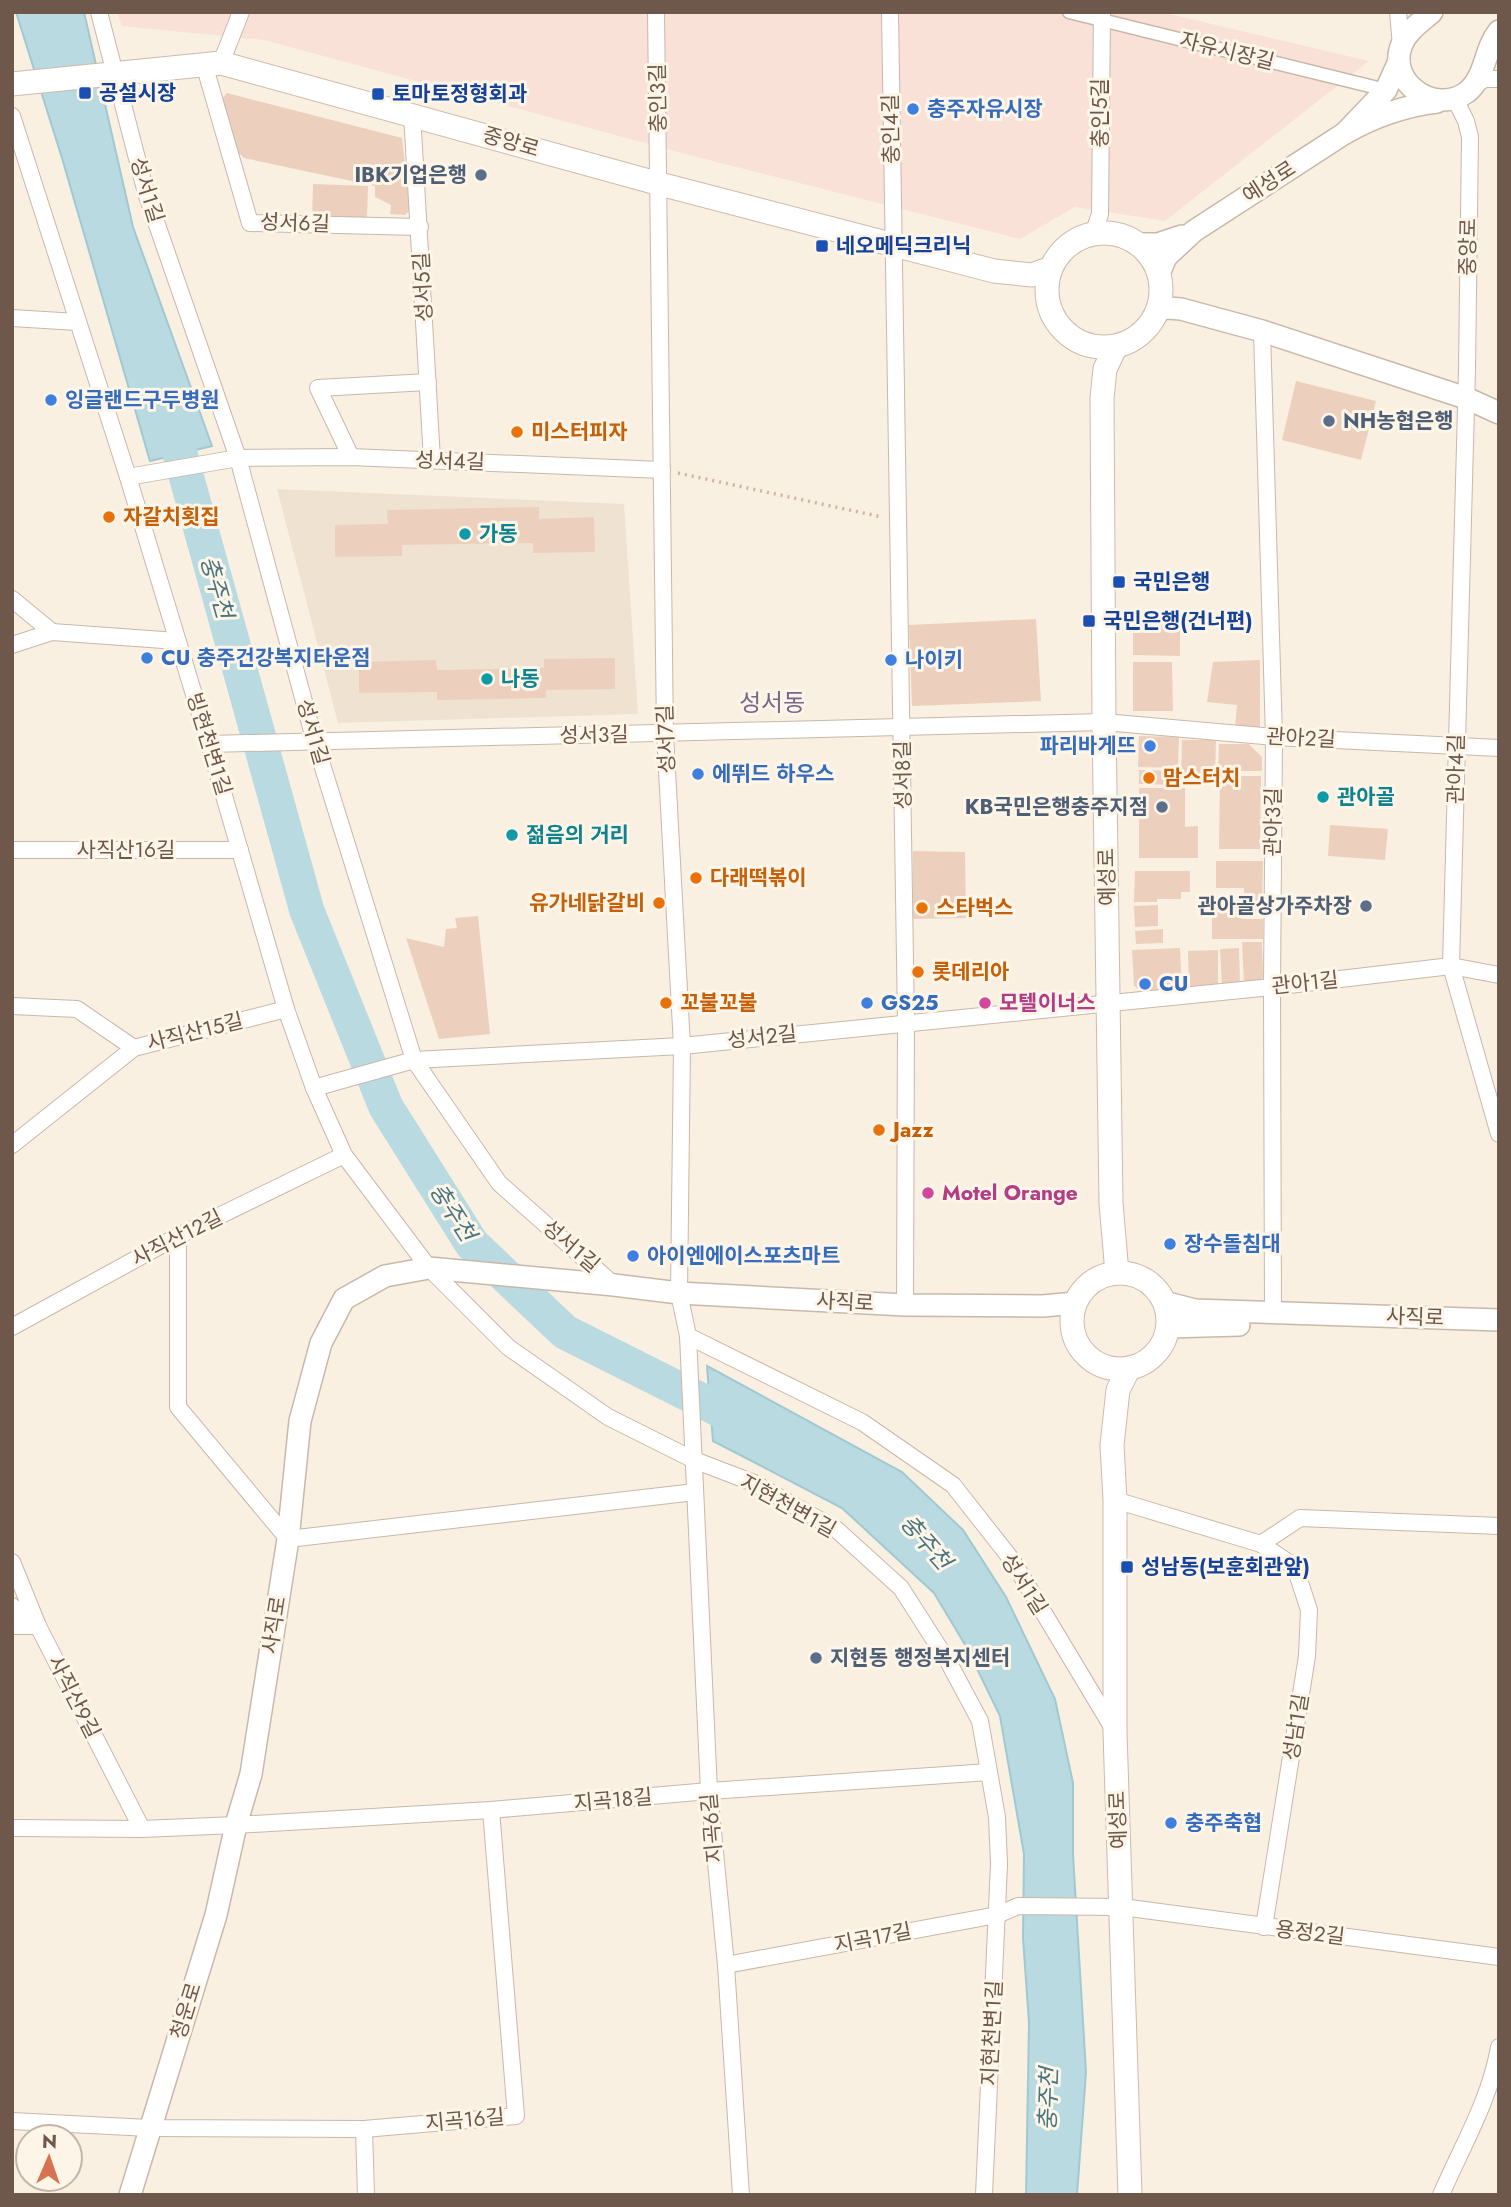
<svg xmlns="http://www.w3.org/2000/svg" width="1511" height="2207" viewBox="0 0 1511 2207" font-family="Jost,'Noto Sans KR',sans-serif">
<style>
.residential{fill:#f0e2d1}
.commercial{fill:#f9e1d7}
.water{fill:#b9dae0;stroke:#a0c9d1;stroke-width:2}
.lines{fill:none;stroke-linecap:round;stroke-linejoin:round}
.river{stroke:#b9dae0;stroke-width:35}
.building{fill:#ecd0bd}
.pedestrian-casing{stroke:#c8b8aa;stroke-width:15}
.minor-casing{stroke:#c8b8aa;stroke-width:18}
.tertiary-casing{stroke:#c8b8aa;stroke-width:24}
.secondary-casing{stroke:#cebaab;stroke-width:25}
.path{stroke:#d0b3a0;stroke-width:3.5;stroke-dasharray:2 5;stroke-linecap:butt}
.pedestrian{stroke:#fff;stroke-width:12}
.minor{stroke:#fff;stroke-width:16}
.tertiary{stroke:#fff;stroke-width:21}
.secondary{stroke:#fff;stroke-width:23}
.transit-dot{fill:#1a4fb4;stroke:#fdf5e8;stroke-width:2.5}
.shop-dot{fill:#3f7fe0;stroke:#fdf5e8;stroke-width:2.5}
.service-dot{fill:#5c6f8a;stroke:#fdf5e8;stroke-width:2.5}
.food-dot{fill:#e8710a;stroke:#fdf5e8;stroke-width:2.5}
.culture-dot{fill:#0f9aa8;stroke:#fdf5e8;stroke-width:2.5}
.hotel-dot{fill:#d1479c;stroke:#fdf5e8;stroke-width:2.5}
.labels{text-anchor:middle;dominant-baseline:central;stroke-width:6;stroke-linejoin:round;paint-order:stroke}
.street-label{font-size:21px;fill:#6e584b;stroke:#fdf5e8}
.transit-label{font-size:21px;font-weight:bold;fill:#164399;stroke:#fdf5e8;text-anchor:start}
.shop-label{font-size:21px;font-weight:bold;fill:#366cbe;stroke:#fdf5e8;text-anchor:start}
.service-label{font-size:21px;font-weight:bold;fill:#4e5e75;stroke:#fdf5e8;text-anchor:end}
.food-label{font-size:21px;font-weight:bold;fill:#c56008;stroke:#fdf5e8;text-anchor:start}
.culture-label{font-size:21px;font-weight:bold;fill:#0d838f;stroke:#fdf5e8;text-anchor:start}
.hotel-label{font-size:21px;font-weight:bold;fill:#b23c85;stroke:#fdf5e8;text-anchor:start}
.water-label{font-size:23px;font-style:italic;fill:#487580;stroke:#fdf5e8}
.quarter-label{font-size:24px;fill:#7d648b;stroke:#fdf5e8}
</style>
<rect width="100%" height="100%" fill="#f9f0e2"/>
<!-- residential -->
<path class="residential" d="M277 489 624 504 638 714 338 723Z"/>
<!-- commercial -->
<path class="commercial" d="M117 12H1161L1369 61 1165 221 1075 207 1020 239 693 156 264 40 122 26Z"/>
<!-- water -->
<g class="water">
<path d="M16 12H84L133 227 212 446 150 461 62 158Z"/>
<path d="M707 1366 902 1472 963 1530 1006 1597 1055 1699 1073 1783V1855L1086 2072 1077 2195H1026L1029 2023 1023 1938 1024 1854 1000 1716 967 1648 934 1593 842 1508 713 1441Z"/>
</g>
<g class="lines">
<!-- river -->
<path class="river" d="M167 407 307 911 386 1107 472 1244 565 1332 754 1427"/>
</g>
<!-- building -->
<g class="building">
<path d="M227 93 402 138 410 210 405 215 390 214 391 205 375 197V186L244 158 233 148 222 99Z"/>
<path d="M313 184 368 186 367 218 312 216Z"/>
<path d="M1296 381 1376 401 1361 460 1282 440Z"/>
<path d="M539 507V519L594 517 595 552 533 553V543L402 545V556L335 557V525L388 524 387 510Z"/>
<path d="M1036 619 1041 701 912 706 909 625Z"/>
<path d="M1133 620 1180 621V656L1133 655Z"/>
<path d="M615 658V689L546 690V698L437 700V692L359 693V662L436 660 437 670 544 668V659Z"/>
<path d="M1260 660V730L1235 728 1237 705 1207 702 1213 662Z"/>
<path d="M1133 662H1172L1173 711H1133Z"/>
<path d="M1139 736 1179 737 1178 768 1138 767Z"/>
<path d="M1182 740H1216L1215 779 1181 778Z"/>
<path d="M1219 744H1249L1262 757V771H1218Z"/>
<path d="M1139 770 1179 771V785L1139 784Z"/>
<path d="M1220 776H1261L1260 849H1219Z"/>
<path d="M1139 788H1185V827L1198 826V858H1139Z"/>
<path d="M1330 825 1388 829 1385 860 1328 856Z"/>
<path d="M913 851 965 852 966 918 913 919Z"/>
<path d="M1216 861H1263L1262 913H1244V888H1216Z"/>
<path d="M1135 871H1190V892H1181V899H1157V902H1134Z"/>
<path d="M1241 900V919H1263V939H1212V901Z"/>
<path d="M1158 905V926L1135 927 1134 906Z"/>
<path d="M478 916 490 1034 439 1039 406 938 444 947 446 929 457 928 455 918Z"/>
<path d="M1163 929V943L1136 944 1135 931Z"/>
<path d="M1242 942H1262L1263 977 1257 983 1244 984Z"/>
<path d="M1180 948 1182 991 1147 993 1134 986 1132 950Z"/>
<path d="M1239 948 1240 985 1222 986 1220 949Z"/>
<path d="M1218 950V989L1189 990 1188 951Z"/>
</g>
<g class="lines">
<defs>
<path id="pedestrian" d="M1069 12 1386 90"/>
<g id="minor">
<path d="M99 12 146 193 238 458 315 742 414 1060 499 1183 614 1285"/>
<path d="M656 12 665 734 682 1046 679 1293 688 1336 709 1791 726 1965 741 2195"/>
<path d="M890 12 906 1022 905 1305"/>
<path d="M1398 12 1401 46"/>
<path d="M221 63 241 12"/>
<path d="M204 64 250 223 420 227"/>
<path d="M1474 85 1485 79H1499"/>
<path d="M1455 99 1466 121 1470 137 1467 370 1451 966 1499 1134"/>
<path d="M412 114 432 460"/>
<path d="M12 116 128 477 209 744 286 1009 314 1088 344 1155 429 1268 508 1347 608 1417 694 1460 754 1483 836 1529 901 1588 949 1663 980 1721 997 1817 999 1864 984 2195"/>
<path d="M1093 234 1100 214 1102 12"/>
<path d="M12 318 77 322"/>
<path d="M1262 331 1274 737 1272 987 1273 1312"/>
<path d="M351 457 318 388 428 382"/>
<path d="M128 477 238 458 351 457 662 470"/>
<path d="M12 599 52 632"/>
<path d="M12 645 52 632 177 641"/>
<path d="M209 744 1104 722 1274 737 1499 748"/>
<path d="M12 850H240"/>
<path d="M12 1006 77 1009 134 1048"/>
<path d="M314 1088 414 1060 682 1046 1272 987 1451 966 1499 975"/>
<path d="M12 1145 134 1048 286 1009"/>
<path d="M178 1236V1407L288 1539 695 1492"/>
<path d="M12 1327 178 1236 344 1155"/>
<path d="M688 1336 862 1422 953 1485 1012 1560 1114 1730"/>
<path d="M1115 1500 1261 1544 1295 1567 1309 1610 1307 1656 1264 1927"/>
<path d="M1261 1544 1300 1518 1499 1526"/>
<path d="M12 1562 38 1626 142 1829"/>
<path d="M12 1606 38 1626"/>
<path d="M12 1626H38"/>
<path d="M12 1828 142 1829 236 1825 491 1810 709 1791 989 1772"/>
<path d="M726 1965 997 1915 1018 1906 1122 1907 1499 1957"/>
<path d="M12 2121 149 2128 364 2129 516 2116 491 1810"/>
<path d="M364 2129 366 2195"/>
<path d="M1441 2195C1462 2146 1490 2100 1499 2047"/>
</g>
<g id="tertiary">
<path d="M1432 12C1421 22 1408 30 1402 44 1386 82 1435 116 1467 92 1486 77 1484 49 1499 31"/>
<path d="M1399 61 1386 90 1345 133C1375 116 1403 106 1437 102"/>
<path d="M1139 244H1158L1182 236"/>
<path d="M1159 274 1166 257 1194 231 1345 133"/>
<path d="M1158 310 1168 308 1181 309 1262 331 1466 398 1499 413"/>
<path d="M1164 1302 1195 1310 1499 1320"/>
<path d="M1168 1327 1239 1325"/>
<path d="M130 2195 216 1915 236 1825 251 1774 288 1539 300 1421 321 1343 344 1299 385 1276 429 1268 614 1285 679 1293 905 1305 1043 1306 1075 1303"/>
</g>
<g id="secondary">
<path d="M12 84 221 63 660 184 994 271 1032 275 1051 268"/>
<circle cx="1104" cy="290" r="57"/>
<path d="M1116 346 1105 369 1102 398 1104 722 1111 1203 1117 1273"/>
<circle cx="1120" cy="1321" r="48"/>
<path d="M1129 1368 1118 1390 1112 1445 1115 1500V1732L1130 2195"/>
</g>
</defs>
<!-- pedestrian casing -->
<use href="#pedestrian" class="pedestrian-casing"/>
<!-- minor casing -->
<use href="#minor" class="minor-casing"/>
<!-- tertiary casing -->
<use href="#tertiary" class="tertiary-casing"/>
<!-- secondary casing -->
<use href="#secondary" class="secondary-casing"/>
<!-- path -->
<path class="path" d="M678 473 882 517"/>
<!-- pedestrian -->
<use href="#pedestrian" class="pedestrian"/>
<!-- minor -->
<use href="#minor" class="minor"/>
<!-- tertiary -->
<use href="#tertiary" class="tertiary"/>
<!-- secondary -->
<use href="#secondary" class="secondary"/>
</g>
<!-- markers -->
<g class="transit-dot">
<rect x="78" y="86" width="14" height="14" rx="3.5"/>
<rect x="371" y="87" width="14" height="14" rx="3.5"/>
<rect x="815" y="239" width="14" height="14" rx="3.5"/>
<rect x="1112" y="575" width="14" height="14" rx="3.5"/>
<rect x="1082" y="614" width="14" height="14" rx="3.5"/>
<rect x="1120" y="1560" width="14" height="14" rx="3.5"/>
</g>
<g class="shop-dot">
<circle cx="913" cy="109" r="7"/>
<circle cx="51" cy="400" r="7"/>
<circle cx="147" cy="658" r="7"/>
<circle cx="891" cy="660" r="7"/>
<circle cx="1150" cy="746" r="7"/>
<circle cx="698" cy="774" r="7"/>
<circle cx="1145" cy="984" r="7"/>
<circle cx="867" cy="1003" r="7"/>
<circle cx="1170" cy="1244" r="7"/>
<circle cx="633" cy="1256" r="7"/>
<circle cx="1171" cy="1823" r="7"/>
</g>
<g class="service-dot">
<circle cx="481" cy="175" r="7"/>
<circle cx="1329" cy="421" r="7"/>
<circle cx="1162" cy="807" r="7"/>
<circle cx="1366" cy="906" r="7"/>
<circle cx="816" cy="1658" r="7"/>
</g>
<g class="food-dot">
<circle cx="517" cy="432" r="7"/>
<circle cx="109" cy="517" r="7"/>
<circle cx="1149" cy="778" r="7"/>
<circle cx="696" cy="878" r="7"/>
<circle cx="659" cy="903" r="7"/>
<circle cx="922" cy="908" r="7"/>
<circle cx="918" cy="972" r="7"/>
<circle cx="666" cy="1003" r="7"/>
<circle cx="879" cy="1130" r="7"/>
</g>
<g class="culture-dot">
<circle cx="465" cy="534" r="7"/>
<circle cx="487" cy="679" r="7"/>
<circle cx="1323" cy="797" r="7"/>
<circle cx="512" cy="835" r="7"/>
</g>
<g class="hotel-dot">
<circle cx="985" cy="1003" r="7"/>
<circle cx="928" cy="1193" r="7"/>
</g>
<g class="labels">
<!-- street labels -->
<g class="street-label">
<text transform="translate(1227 51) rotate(14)">자유시장길</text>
<text transform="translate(658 98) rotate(-91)">충인3길</text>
<text transform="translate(1100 113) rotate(-90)">충인5길</text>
<text transform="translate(891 129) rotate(-91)">충인4길</text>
<text transform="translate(511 142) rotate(16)">중앙로</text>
<text transform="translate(1269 182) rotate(-33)">예성로</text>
<text transform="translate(147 190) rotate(73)">성서1길</text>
<text transform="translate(295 223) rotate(2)">성서6길</text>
<text transform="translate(1468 247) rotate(-89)">중앙로</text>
<text transform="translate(423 287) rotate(-93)">성서5길</text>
<text transform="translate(450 461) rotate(2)">성서4길</text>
<text transform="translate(313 732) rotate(74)">성서1길</text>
<text transform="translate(594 735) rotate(-1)">성서3길</text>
<text transform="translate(1301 738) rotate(3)">관아2길</text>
<text transform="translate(666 739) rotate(-92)">성서7길</text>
<text transform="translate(209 744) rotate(73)">빙현천변1길</text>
<text transform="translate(1456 769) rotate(-89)">관아4길</text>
<text transform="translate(903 775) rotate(-91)">성서8길</text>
<text transform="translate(1273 822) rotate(-89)">관아3길</text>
<text x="126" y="850">사직산16길</text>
<text transform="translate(1107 877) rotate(-91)">예성로</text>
<text transform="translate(1305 983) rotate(-6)">관아1길</text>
<text transform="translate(195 1032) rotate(-14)">사직산15길</text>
<text transform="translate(762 1037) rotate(-6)">성서2길</text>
<text transform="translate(177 1238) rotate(-27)">사직산12길</text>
<text transform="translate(571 1246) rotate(41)">성서1길</text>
<text transform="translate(845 1302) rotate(3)">사직로</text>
<text transform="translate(1415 1317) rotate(2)">사직로</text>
<text transform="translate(788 1506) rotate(29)">지현천변1길</text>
<text transform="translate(1024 1584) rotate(58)">성서1길</text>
<text transform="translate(274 1625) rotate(-81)">사직로</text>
<text transform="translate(74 1697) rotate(63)">사직산9길</text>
<text transform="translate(1296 1727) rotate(-81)">성남1길</text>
<text transform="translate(613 1800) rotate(-5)">지곡18길</text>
<text transform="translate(1118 1820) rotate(-92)">예성로</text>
<text transform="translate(712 1828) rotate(-95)">지곡6길</text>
<text transform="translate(1310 1933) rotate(7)">용정2길</text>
<text transform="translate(873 1938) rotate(-11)">지곡17길</text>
<text transform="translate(186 2011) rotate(-73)">청운로</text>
<text transform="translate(992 2033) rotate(-87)">지현천변1길</text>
<text transform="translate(465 2120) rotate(-5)">지곡16길</text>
</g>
<!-- transit labels -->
<g class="transit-label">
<text x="99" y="93">공설시장</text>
<text x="392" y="94">토마토정형회과</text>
<text x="836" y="246">네오메딕크리닉</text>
<text x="1133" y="582">국민은행</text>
<text x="1103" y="621">국민은행(건너편)</text>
<text x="1141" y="1567">성남동(보훈회관앞)</text>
</g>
<!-- shop labels -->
<g class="shop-label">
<text x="927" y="109">충주자유시장</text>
<text x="65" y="400">잉글랜드구두병원</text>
<text x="161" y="658">CU 충주건강복지타운점</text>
<text x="905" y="660">나이키</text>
<text x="1136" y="746" text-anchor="end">파리바게뜨</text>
<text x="712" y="774">에뛰드 하우스</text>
<text x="1159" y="984">CU</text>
<text x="881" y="1003">GS25</text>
<text x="1184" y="1244">장수돌침대</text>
<text x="647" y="1256">아이엔에이스포츠마트</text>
<text x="1185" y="1823">충주축협</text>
</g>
<!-- service labels -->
<g class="service-label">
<text x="467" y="175">IBK기업은행</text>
<text x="1343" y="421" text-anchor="start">NH농협은행</text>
<text x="1148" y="807">KB국민은행충주지점</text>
<text x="1352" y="906">관아골상가주차장</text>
<text x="830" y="1658" text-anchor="start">지현동 행정복지센터</text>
</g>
<!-- food labels -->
<g class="food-label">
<text x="531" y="432">미스터피자</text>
<text x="123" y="517">자갈치횟집</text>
<text x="1163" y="778">맘스터치</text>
<text x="710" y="878">다래떡볶이</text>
<text x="645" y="903" text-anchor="end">유가네닭갈비</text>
<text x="936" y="908">스타벅스</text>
<text x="932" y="972">롯데리아</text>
<text x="680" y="1003">꼬불꼬불</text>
<text x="893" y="1130">Jazz</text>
</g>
<!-- culture labels -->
<g class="culture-label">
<text x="479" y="534">가동</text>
<text x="501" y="679">나동</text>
<text x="1337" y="797">관아골</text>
<text x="526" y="835">젊음의 거리</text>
</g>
<!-- hotel labels -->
<g class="hotel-label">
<text x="999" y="1003">모텔이너스</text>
<text x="942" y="1193">Motel Orange</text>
</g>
<!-- water labels -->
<g class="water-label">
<text transform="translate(217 587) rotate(74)">충주천</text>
<text transform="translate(453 1212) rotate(57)">충주천</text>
<text transform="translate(926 1542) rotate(49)">충주천</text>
<text transform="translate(1048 2099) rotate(-88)">충주천</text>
</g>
<!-- quarter labels -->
<g class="quarter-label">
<text x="772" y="702">성서동</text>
</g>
</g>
<!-- border -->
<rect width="1511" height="2207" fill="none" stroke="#6e584b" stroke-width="28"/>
<!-- north arrow -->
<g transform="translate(49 2158) rotate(2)"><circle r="33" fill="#fdf5e8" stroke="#c4b6a9" stroke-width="2"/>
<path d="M0-5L12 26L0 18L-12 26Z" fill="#d77253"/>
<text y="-10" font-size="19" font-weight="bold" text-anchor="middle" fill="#6e584b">N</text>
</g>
</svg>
